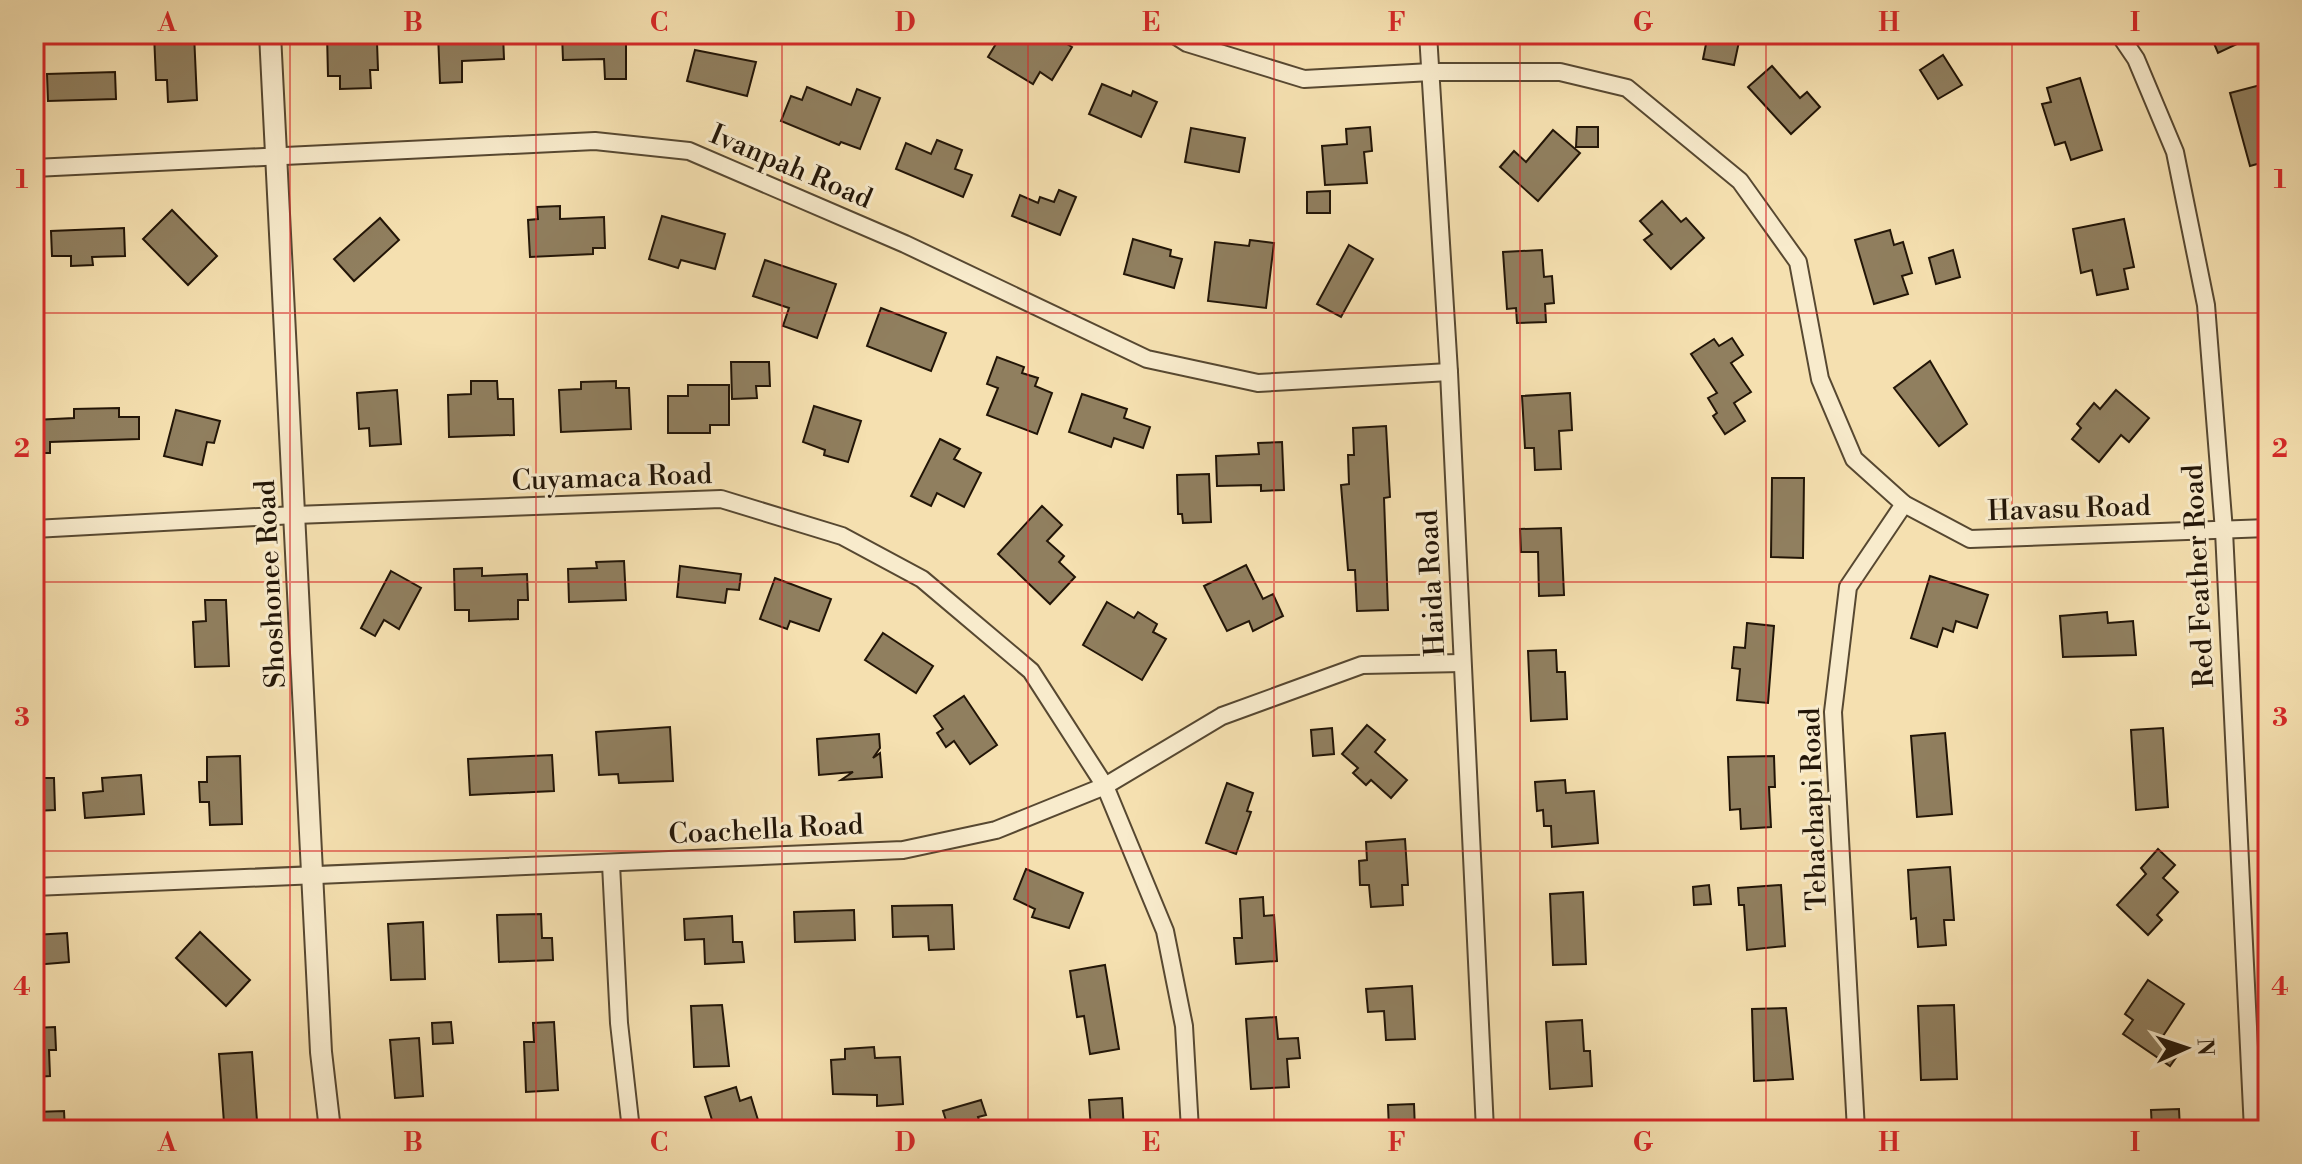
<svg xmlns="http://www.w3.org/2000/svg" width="2302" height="1164" viewBox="0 0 2302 1164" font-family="'Libre Bodoni',serif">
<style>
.building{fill:#907f5f;stroke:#221507;stroke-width:2}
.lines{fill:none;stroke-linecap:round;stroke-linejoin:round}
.minor-casing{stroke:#574831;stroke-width:20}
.tertiary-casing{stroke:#574831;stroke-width:24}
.minor{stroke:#f8ebcc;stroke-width:16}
.tertiary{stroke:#f8ebcc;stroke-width:20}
.grid{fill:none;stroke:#d62828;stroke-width:2;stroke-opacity:0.55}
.labels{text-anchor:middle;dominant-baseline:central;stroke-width:6;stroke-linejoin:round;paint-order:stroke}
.street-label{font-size:28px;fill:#221507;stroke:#f8ebcc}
.neatline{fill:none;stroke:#d62828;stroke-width:3}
.grid-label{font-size:26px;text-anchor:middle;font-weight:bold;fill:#d62828}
</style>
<rect width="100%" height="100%" fill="#f5e0b0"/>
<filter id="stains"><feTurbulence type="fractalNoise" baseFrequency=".0025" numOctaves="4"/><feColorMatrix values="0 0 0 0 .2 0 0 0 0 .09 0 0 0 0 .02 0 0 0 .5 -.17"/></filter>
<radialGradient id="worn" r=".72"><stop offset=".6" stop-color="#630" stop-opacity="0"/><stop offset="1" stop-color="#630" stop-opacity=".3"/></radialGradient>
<!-- building -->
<g class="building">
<path d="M154 34H194L197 100 168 102 167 80H156Z"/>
<path d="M327 34H368V43L377 42 378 70H370L371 88 340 89V76H328Z"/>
<path d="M438 34H503L504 59 462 61V82L440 83Z"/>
<path d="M562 34H626V79H605L604 59 563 60Z"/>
<path d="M1002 34H1050L1072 47 1052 80 1040 72 1033 84 988 57Z"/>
<path d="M1708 34 1740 37 1734 65 1703 59Z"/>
<path d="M2210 34H2258L2218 53Z"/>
<path d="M695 50 756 62 747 96 687 81Z"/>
<path d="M1943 55 1962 85 1938 99 1920 70Z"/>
<path d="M1772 66 1800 98 1807 92 1820 107 1791 134 1748 87Z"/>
<path d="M115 72 116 99 48 101 47 74Z"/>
<path d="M2080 78 2102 150 2071 160 2065 142 2055 145 2042 104 2051 102 2047 88Z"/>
<path d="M2268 83V161L2250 166 2230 93Z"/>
<path d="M1102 84 1131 96 1133 91 1157 102 1141 137 1089 114Z"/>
<path d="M807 87 851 105 857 89 880 98 860 149 841 142 839 145 781 121 791 96 802 100Z"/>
<path d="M1370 127 1372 151 1364 152 1367 183 1325 185 1322 146 1347 144 1346 129Z"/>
<path d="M1577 127H1598V147H1576Z"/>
<path d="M1191 128 1245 138 1239 172 1185 162Z"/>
<path d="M1553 130 1580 153 1538 201 1500 167 1514 151 1526 162Z"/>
<path d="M937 140 962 150 955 169 972 175 963 197 896 169 906 143 931 154Z"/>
<path d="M1059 190 1076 197 1060 235 1012 216 1020 195 1038 203 1040 197 1054 202Z"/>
<path d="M1330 191V213H1307V192Z"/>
<path d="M1662 201 1681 222 1686 218 1704 238 1671 269 1644 240 1652 234 1640 221Z"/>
<path d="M560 206V219L604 217 605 248H593V254L530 257 528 220 538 219 537 207Z"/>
<path d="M172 210 217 256 188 285 143 239Z"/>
<path d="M662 216 725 234 715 269 681 260 678 268 649 259Z"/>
<path d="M380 218 399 240 354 281 334 259Z"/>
<path d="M2124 219 2134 267 2124 269 2128 289 2097 295 2092 270 2081 273 2073 229Z"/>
<path d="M124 228 125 256 92 257 93 265 71 266V256H52L51 231Z"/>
<path d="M1890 230 1894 245 1903 242 1912 273 1902 276 1908 294 1874 304 1855 240Z"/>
<path d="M1133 239 1171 250 1170 256 1182 259 1174 288 1124 274Z"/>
<path d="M1250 240 1274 243 1266 308 1208 301 1215 242 1249 246Z"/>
<path d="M1349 245 1373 259 1341 317 1317 304Z"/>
<path d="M1542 250 1544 277 1552 276 1554 303 1545 304 1546 322 1517 323 1516 308 1507 309 1503 252Z"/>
<path d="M1953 250 1960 277 1936 284 1929 258Z"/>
<path d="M765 260 836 284 817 338 783 326 789 308 753 296Z"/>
<path d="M881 308 946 333 931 371 867 346Z"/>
<path d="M1732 338 1743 355 1731 363 1751 392 1734 403 1745 421 1725 434 1713 416 1717 413 1708 398 1717 393 1691 354 1714 339 1719 346Z"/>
<path d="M997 357 1024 367 1022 373 1038 378 1035 386 1052 393 1037 434 987 415 998 388 987 384Z"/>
<path d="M1930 361 1967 424 1939 446 1894 388Z"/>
<path d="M731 362H769L770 386H756L757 398 732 399Z"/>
<path d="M471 381H497L498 399H513L514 435 449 437 448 395 471 394Z"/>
<path d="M616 381V388H629L631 429 561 432 559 390 581 389V382Z"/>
<path d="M688 385H729V425H710V433H668V396H688Z"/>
<path d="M397 390 401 444 370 446 369 428 359 429 357 393Z"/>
<path d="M2116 390 2149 418 2129 442 2121 435 2099 462 2072 439 2081 428 2077 424 2094 403 2100 409Z"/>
<path d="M1570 393 1572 430 1559 431 1561 469 1535 470 1534 448H1525L1522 396Z"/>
<path d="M1082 394 1127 409 1124 418 1150 427 1143 448 1114 438 1111 447 1069 432Z"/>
<path d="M814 406 861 421 848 462 824 455 825 450 803 442Z"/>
<path d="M119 408V417H139V439L50 442V453H34V420L74 418V409Z"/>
<path d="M176 410 220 421 214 443 207 442 202 465 164 456Z"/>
<path d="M1386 426 1390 497 1384 498 1388 610 1357 611 1355 570H1348L1341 485 1349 484 1348 455H1354L1353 428Z"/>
<path d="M940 439 960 449 954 459 981 473 964 507 937 493 931 506 911 496Z"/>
<path d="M1282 442 1284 490 1261 491V485L1217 486 1216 456 1259 454 1258 443Z"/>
<path d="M1209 474 1211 522 1183 523 1182 514H1178L1177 475Z"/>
<path d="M1772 478H1804L1803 558 1771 557Z"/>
<path d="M1042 506 1062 525 1047 541 1064 556 1059 562 1075 577 1050 604 998 554Z"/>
<path d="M1561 528 1564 595 1539 596 1538 552H1521L1520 529Z"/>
<path d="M624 561 626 600 569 602 568 569 597 568 596 562Z"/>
<path d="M1246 565 1263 599 1273 594 1283 616 1253 631 1249 621 1227 631 1204 586Z"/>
<path d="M680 566 741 574 739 590 727 589 725 603 677 597Z"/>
<path d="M482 568V576L527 574 528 600H518V619L469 621V610H455L454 569Z"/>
<path d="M391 571 421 588 399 629 384 620 375 636 361 628Z"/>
<path d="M1930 576 1988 595 1977 628 1956 621 1953 632 1943 628 1937 647 1911 638Z"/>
<path d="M775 578 831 599 819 631 790 621 787 629 760 619Z"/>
<path d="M205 600H226L229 666 195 667 193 622 206 621Z"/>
<path d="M1107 602 1134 618 1138 612 1157 624 1153 632 1166 639 1142 680 1083 645Z"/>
<path d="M2107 612 2108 623 2133 621 2136 655 2063 657 2060 616Z"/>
<path d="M1747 623 1774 626 1768 703 1737 700 1740 669 1732 668 1734 647 1745 648Z"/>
<path d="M883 633 933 666 916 693 865 660Z"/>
<path d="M1556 650 1557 672H1565L1567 719 1531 721 1528 651Z"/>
<path d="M964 696 997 745 970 764 954 741 946 747 937 733 943 729 934 716Z"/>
<path d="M1367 725 1385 740 1375 752 1407 780 1391 798 1371 780 1366 785 1353 773 1358 768 1342 754Z"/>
<path d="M670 727 673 781 619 783 618 774 599 775 596 732Z"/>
<path d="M1332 728 1334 754 1313 756 1311 730Z"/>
<path d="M2163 728 2168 807 2136 810 2131 730Z"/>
<path d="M1945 733 1952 814 1917 817 1911 736Z"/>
<path d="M879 734 880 748 873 758 880 753 882 777 841 780 853 772 819 775 817 739Z"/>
<path d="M552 755 554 791 470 795 468 759Z"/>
<path d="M240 756 242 824 210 825 209 802H200L199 782H207V757Z"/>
<path d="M1774 756 1775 787H1769L1771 827 1741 829 1740 809 1730 810 1728 757Z"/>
<path d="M141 775 144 814 85 818 83 793 103 791 102 778Z"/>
<path d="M34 778H54L55 810 34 811Z"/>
<path d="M1565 780 1566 793 1594 791 1598 843 1552 847 1551 826H1544L1543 810 1537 811 1535 782Z"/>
<path d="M1227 783 1253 793 1247 811 1251 812 1236 854 1206 843Z"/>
<path d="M1405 839 1408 885H1402L1403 905 1371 907 1369 885H1360L1359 861 1367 860 1366 842Z"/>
<path d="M2158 849 2175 865 2163 878 2178 892 2157 915 2162 920 2148 935 2117 905 2146 874 2141 868Z"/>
<path d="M1950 867 1954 920H1944L1946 945 1918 947 1916 918 1911 919 1908 870Z"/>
<path d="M1026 869 1083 893 1069 928 1032 917 1035 909 1014 899Z"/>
<path d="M1709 885 1711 904 1694 905 1693 887Z"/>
<path d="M1781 885 1785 946 1747 950 1744 905H1739L1738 888Z"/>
<path d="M1583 892 1586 964 1553 965 1550 894Z"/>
<path d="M1263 897 1264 916 1274 915 1277 961 1236 964 1234 938H1242L1240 899Z"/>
<path d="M952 905 954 949 929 950 928 936 893 937 892 906Z"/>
<path d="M854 910 855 940 795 942 794 912Z"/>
<path d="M541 914 542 938H552L553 960 499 962 497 915Z"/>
<path d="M732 916 733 942H742L744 962 705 964 704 939 685 940 684 919Z"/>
<path d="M423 922 425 979 391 980 388 924Z"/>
<path d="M200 932 250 980 226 1006 176 958Z"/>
<path d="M67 933 69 962 34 965V935Z"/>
<path d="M1105 965 1119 1049 1090 1054 1084 1016 1077 1017 1070 971Z"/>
<path d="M2148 980 2184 1004 2163 1036 2182 1049 2170 1066 2123 1034 2133 1020 2125 1014Z"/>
<path d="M1412 986 1415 1039 1386 1040 1384 1011 1368 1012 1366 989Z"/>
<path d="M722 1005 729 1066 694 1067 691 1006Z"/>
<path d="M1954 1005 1957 1079 1921 1080 1918 1006Z"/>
<path d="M1786 1008 1793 1079 1754 1081 1752 1009Z"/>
<path d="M1276 1017 1278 1039 1298 1038 1300 1058 1287 1059 1289 1087 1251 1089 1246 1019Z"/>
<path d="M1582 1020 1584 1051H1590L1592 1086 1550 1089 1546 1022Z"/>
<path d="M451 1022 453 1043 433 1044 432 1023Z"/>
<path d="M554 1022 558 1090 526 1092 524 1042H534L533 1023Z"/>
<path d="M55 1027 56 1050H49L50 1076 34 1077V1028Z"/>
<path d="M419 1038 423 1096 395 1098 390 1040Z"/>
<path d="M874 1047 875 1058 900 1057 903 1104 877 1106V1095L833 1094 831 1060 845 1059V1049Z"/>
<path d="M252 1052 257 1121 224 1123 219 1054Z"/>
<path d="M736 1087 740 1101 751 1097 761 1130H715L705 1097Z"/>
<path d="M1122 1098 1124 1130H1091L1089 1100Z"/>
<path d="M981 1100 986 1115 978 1117 982 1130H949L943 1111Z"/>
<path d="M1414 1104 1415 1130H1389L1388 1105Z"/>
<path d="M2179 1109 2180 1130H2152L2151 1110Z"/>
<path d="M64 1111 65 1130H34V1112Z"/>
</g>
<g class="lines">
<defs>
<g id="minor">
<path d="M1173 34 1187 43 1304 79 1431 72H1560L1627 88 1740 181 1798 262 1820 379 1854 459 1904 504 1970 539 2268 528"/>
<path d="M1428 34 1449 372 1485 1130"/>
<path d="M2119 34 2136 59 2175 152 2206 305 2224 531 2253 1130"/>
<path d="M34 168 595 141 689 151 905 244 1147 359 1258 383 1449 372"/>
<path d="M34 529 295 515 721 499 842 536 922 579 1031 671 1105 786 1165 931 1184 1026 1190 1130"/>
<path d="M611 864 619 1023 631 1130"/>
<path d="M34 887 903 850 996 830 1105 786 1222 716 1362 665 1462 663"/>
<path d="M1856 1130 1833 712 1848 587 1904 504"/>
</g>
<path id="tertiary" d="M270 34 321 1052 330 1130"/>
</defs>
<!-- minor casing -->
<use href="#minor" class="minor-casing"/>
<!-- tertiary casing -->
<use href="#tertiary" class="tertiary-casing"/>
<!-- minor -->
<use href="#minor" class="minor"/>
<!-- tertiary -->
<use href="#tertiary" class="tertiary"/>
</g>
<!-- grid -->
<path class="grid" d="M290 34V1130M536 34V1130M782 34V1130M1028 34V1130M1274 34V1130M1520 34V1130M1766 34V1130M2012 34V1130M34 313H2268M34 582H2268M34 851H2268"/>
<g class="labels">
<!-- street labels -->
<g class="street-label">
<text transform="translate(791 167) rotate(23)">Ivanpah Road</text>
<text transform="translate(612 478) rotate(-2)">Cuyamaca Road</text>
<text transform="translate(2069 509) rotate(-2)">Havasu Road</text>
<text transform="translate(2199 576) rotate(-93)">Red Feather Road</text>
<text transform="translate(1432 583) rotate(-93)">Haida Road</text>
<text transform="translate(271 584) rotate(-93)">Shoshonee Road</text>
<text transform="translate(1814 809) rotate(-92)">Tehachapi Road</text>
<text transform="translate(766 830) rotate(-3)">Coachella Road</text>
</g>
</g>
<!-- margin -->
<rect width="2302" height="1164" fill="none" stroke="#f5e0b0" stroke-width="88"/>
<!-- north arrow -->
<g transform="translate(2186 1048) rotate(87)" stroke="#f8ebcc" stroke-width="6" paint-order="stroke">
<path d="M0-6L14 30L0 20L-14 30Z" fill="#221507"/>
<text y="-12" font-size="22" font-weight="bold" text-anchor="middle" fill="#221507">N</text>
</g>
<rect x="44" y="44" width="2214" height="1076" class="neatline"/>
<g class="grid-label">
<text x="167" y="31">A</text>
<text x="413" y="31">B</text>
<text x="659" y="31">C</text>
<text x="905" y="31">D</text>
<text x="1151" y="31">E</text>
<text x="1397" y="31">F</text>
<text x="1643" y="31">G</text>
<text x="1889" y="31">H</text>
<text x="2135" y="31">I</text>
<text x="22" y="188">1</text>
<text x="2280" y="188">1</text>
<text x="22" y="457">2</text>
<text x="2280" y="457">2</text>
<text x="22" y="726">3</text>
<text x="2280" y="726">3</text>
<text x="22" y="995">4</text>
<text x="2280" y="995">4</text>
<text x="167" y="1151">A</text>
<text x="413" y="1151">B</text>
<text x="659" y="1151">C</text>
<text x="905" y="1151">D</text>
<text x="1151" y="1151">E</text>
<text x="1397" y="1151">F</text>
<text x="1643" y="1151">G</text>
<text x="1889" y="1151">H</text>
<text x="2135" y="1151">I</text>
</g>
<rect width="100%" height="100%" filter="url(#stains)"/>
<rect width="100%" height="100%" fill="url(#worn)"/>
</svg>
